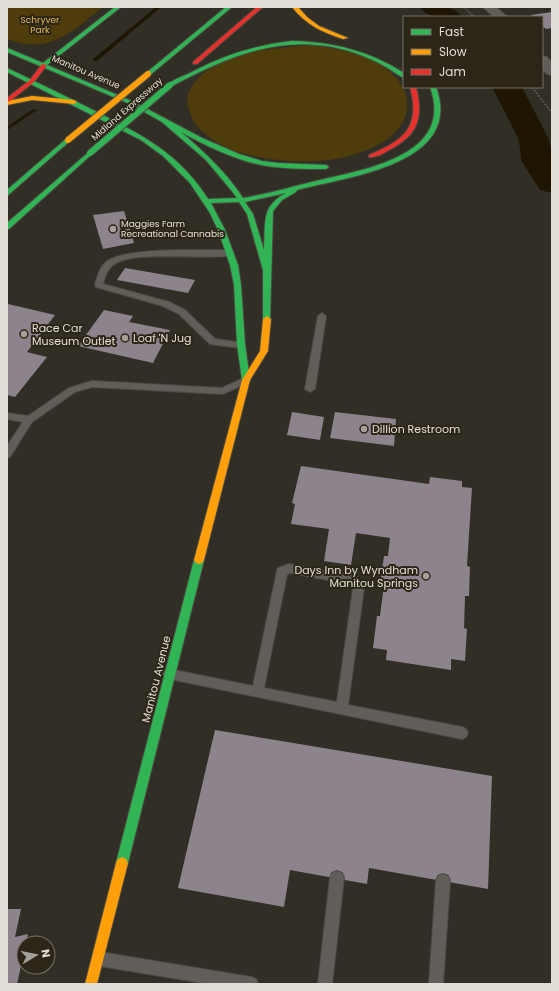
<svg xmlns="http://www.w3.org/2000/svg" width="559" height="991" viewBox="0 0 559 991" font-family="Poppins,sans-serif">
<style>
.green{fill:#4f3c0b}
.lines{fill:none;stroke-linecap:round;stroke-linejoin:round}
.stream{fill:#1e1503;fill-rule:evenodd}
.river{fill:#1e1503;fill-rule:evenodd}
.building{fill:#8c838c}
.lane-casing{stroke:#4d4a43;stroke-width:2}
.street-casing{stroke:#4d4a43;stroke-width:2}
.fast-casing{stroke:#4d4a43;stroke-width:2}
.slow-casing{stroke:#4d4a43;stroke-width:2}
.jam-casing{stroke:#4d4a43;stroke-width:2}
.path{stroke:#615e58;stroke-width:1.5;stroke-dasharray:2 1.5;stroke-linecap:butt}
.lane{fill:#615e59;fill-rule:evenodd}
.street{fill:#615e59;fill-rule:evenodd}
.fast{fill:#30b455;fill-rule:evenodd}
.slow{fill:#ff9f0a;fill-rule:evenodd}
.jam{fill:#e5322d;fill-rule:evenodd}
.fast-bridge-casing{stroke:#4d4a43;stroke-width:8;stroke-linecap:butt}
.slow-bridge-casing{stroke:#4d4a43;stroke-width:8;stroke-linecap:butt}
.fast-bridge{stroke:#30b455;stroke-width:6}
.slow-bridge{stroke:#ff9f0a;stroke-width:6}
.poi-dot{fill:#a4a098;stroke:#2c2618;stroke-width:1.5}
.labels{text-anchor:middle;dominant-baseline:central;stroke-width:4;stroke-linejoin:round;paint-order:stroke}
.far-park-label{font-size:9px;fill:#e4b854;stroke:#2c2618}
.far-street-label{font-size:9px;fill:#e2ded5;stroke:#2c2618}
.far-poi-label{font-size:9px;fill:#e2ded5;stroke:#2c2618;text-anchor:start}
.poi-label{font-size:11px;fill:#e2ded5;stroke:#2c2618;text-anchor:start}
.street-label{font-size:11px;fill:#e2ded5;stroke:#2c2618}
</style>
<rect width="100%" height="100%" fill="#312e26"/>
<!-- green -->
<g class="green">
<path d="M7 7H103C72 31 50 56 7 39Z"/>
<path d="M310 45C332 48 354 51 374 61 418 84 419 125 374 147 332 167 281 164 238 152 223 148 196 131 191 116 190 111 187 105 187 101 189 77 220 59 241 53 247 51 255 51 262 50 278 48 294 47 310 45Z"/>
</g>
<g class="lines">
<!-- stream -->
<g class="stream">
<path d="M156 7H161L97 61H93V59Z"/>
<path d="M33 109 37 110 7 130V127Z"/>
</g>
<!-- river -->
<g class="river">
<path d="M420 7C435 7 452 3 462 17 447 17 430 21 420 7Z"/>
<path d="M492 87H522L549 140 552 155V193L540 190 521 160 519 140Z"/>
</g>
</g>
<!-- building -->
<g class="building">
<path d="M552 12V28L546 29 542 26V17H533L531 15Z"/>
<path d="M124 211 134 243 103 249 93 215Z"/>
<path d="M125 268 195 280 188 293 117 280Z"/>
<path d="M8 304 55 315 27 352 47 357 15 397 7 395Z"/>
<path d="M104 310 133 316 129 322 170 330 153 363 78 346Z"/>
<path d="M292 412 324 417 320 440 287 435Z"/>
<path d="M335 412 396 419 394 446 330 438Z"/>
<path d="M301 466 429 484 430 477 462 481V487L472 488 467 566 470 567 469 596H465L464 628 467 629 465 661 451 659V670L386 660 387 650 373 648 377 616H380L384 585 380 584 384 556H388L390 538 356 533 351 565 324 561 329 529 291 524 295 504 292 503Z"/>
<path d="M215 730 492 776 488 889 369 868 367 884 290 870 284 907 178 888Z"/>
<path d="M7 909H21L15 937 28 934 26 943H24V952L17 984H7Z"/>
</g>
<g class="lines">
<defs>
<g id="lane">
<path d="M230 250 233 251V255C207 261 128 248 111 267 106 271 105 278 103 284L169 302 185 310 215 339 244 343 245 345 244 347 241 348 210 344 179 314 163 306 96 287 95 285C97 278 99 268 105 263 122 246 205 251 230 250Z"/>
<path d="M322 313 326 316 315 389 310 392 305 389 318 316Z"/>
<path d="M246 377 249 378 251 380 249 382 223 394 92 387 75 392 32 422 10 457 7 458V446L23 422 7 419V413L28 416 69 388 92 381 222 388Z"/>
<path d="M289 564 353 575 357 577 364 588 348 705 462 727 466 729 468 733 466 737 462 739 165 678 163 674 165 670 169 669 253 686 277 571 278 568ZM290 573 350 584 353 589 337 702 264 688 287 574Z"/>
<path d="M337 871 342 873 344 878 332 984H318L330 878 332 873Z"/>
<path d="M443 874 448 876 450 881 443 984H429L436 881 438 876Z"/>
<path d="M100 952 251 977 256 979 258 984H209L100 966 95 964 93 959 95 954Z"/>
</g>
<g id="street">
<path d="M483 7H496L507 17H494Z"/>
<path d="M542 56 547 57 552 63V75L547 74 542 68Z"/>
</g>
<g id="fast">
<path d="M115 7H121L47 65 134 102 202 138 239 154 262 161 278 163 326 165 329 167 326 169C304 169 282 169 261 165 233 159 207 146 181 132 204 152 226 172 243 198 269 194 295 186 320 180 366 169 455 155 430 87H436C465 165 345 177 297 190L296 192 282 200 273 211 270 321 267 322 263 319V270L247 214 239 202 211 203 225 230 238 265 241 285 245 344 250 380 249 382H243L242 380 237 344 234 285 230 265 218 230 210 213 190 183 163 156 141 140 7 72V68L9 69C38 83 68 97 97 112 142 135 180 154 208 199L237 198 231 190 206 160 162 122 130 104 7 52V48L43 63ZM286 193C260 207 266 223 264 250L253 214 245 202Z"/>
<path d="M226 7H232L150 75H146V73Z"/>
<path d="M292 41C334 42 369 51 404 73V78C397 75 392 70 386 67 374 60 362 55 349 51 284 32 229 56 172 86L167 85C174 79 184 76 192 72 224 55 256 45 292 41Z"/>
<path d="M66 139 71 140 7 196V190Z"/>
<path d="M90 151 93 153 92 154 9 229H7V223Z"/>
<path d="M199 556 202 557 204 560 128 863 126 867 122 869 118 867 116 863 194 560 196 557Z"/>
</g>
<g id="slow">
<path d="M292 7H298L307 17 319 26 348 38 343 39C323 33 305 24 292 7Z"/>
<path d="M32 96 74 100 77 102 74 104 32 100 7 105V101Z"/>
<path d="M267 316 271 319 268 351 250 380 204 560 202 563 199 564 196 563 194 560 242 380 260 351 263 319Z"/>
<path d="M122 857 126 859 128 863 97 984H85L116 863 118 859Z"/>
</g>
<g id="jam">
<path d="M257 7H263L197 64H193V62Z"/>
<path d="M42 64 47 65 34 82 10 101 7 102V98L30 80Z"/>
<path d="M410 87H416C424 118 418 135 389 150 383 154 375 158 369 157V155C404 140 421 128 410 87Z"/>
</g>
</defs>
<!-- lane casing -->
<use href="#lane" class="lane-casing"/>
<!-- street casing -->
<use href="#street" class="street-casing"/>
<!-- fast casing -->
<use href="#fast" class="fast-casing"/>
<!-- slow casing -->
<use href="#slow" class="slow-casing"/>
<!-- jam casing -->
<use href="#jam" class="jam-casing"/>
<!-- path -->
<g class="path">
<path d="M464 7 474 17"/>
<path d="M532 87 552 113"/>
</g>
<!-- lane -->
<use href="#lane" class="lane"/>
<!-- street -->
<use href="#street" class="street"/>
<!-- fast -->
<use href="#fast" class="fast"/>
<!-- slow -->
<use href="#slow" class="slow"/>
<!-- jam -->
<use href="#jam" class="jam"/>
<defs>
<path id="fast-bridge" d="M90 153 170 85"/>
<path id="slow-bridge" d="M68 140 148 74"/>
</defs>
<!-- fast-bridge casing -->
<use href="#fast-bridge" class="fast-bridge-casing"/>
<!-- slow-bridge casing -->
<use href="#slow-bridge" class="slow-bridge-casing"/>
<!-- fast-bridge -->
<use href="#fast-bridge" class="fast-bridge"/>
<!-- slow-bridge -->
<use href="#slow-bridge" class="slow-bridge"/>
</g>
<!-- markers -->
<g class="poi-dot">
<circle cx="113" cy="229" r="4"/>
<circle cx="24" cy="334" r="4"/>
<circle cx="125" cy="338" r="4"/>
<circle cx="364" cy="429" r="4"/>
<circle cx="426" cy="576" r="4"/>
</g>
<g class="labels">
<!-- far-park labels -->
<g class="far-park-label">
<text x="40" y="20">Schryver<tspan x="40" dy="10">Park</tspan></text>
</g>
<!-- far-street labels -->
<g class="far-street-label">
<text transform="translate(86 72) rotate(23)">Manitou Avenue</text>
<text transform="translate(127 109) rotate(-41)">Midland Expressway</text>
</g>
<!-- far-poi labels -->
<g class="far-poi-label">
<text x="121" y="224">Maggies Farm<tspan x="121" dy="10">Recreational Cannabis</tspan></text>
</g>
<!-- poi labels -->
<g class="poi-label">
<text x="32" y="328">Race Car<tspan x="32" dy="13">Museum Outlet</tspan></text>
<text x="133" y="338">Loaf 'N Jug</text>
<text x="372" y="429">Dillion Restroom</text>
<text x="418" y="570" text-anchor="end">Days Inn by Wyndham<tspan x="418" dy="13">Manitou Springs</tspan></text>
</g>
<!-- street labels -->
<g class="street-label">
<text transform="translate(156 679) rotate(-76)">Manitou Avenue</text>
</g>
</g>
<!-- border -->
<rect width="559" height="991" fill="none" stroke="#e2ded5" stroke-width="16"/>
<!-- legend -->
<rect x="403" y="16" width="140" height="72" fill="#2c2618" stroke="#757064"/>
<rect x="411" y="29" width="20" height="6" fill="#30b455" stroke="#757064"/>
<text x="439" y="36" font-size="12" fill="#e2ded5">Fast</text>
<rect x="411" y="49" width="20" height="6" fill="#ff9f0a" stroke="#757064"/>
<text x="439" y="56" font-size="12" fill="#e2ded5">Slow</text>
<rect x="411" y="69" width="20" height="6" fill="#e5322d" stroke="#757064"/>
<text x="439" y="76" font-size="12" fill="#e2ded5">Jam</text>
<!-- north arrow -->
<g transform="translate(36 955) rotate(80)"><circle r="19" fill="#2c2618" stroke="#757064"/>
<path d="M0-3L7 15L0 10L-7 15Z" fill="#a4a098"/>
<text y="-6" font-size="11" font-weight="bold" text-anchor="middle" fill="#e2ded5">N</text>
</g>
</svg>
